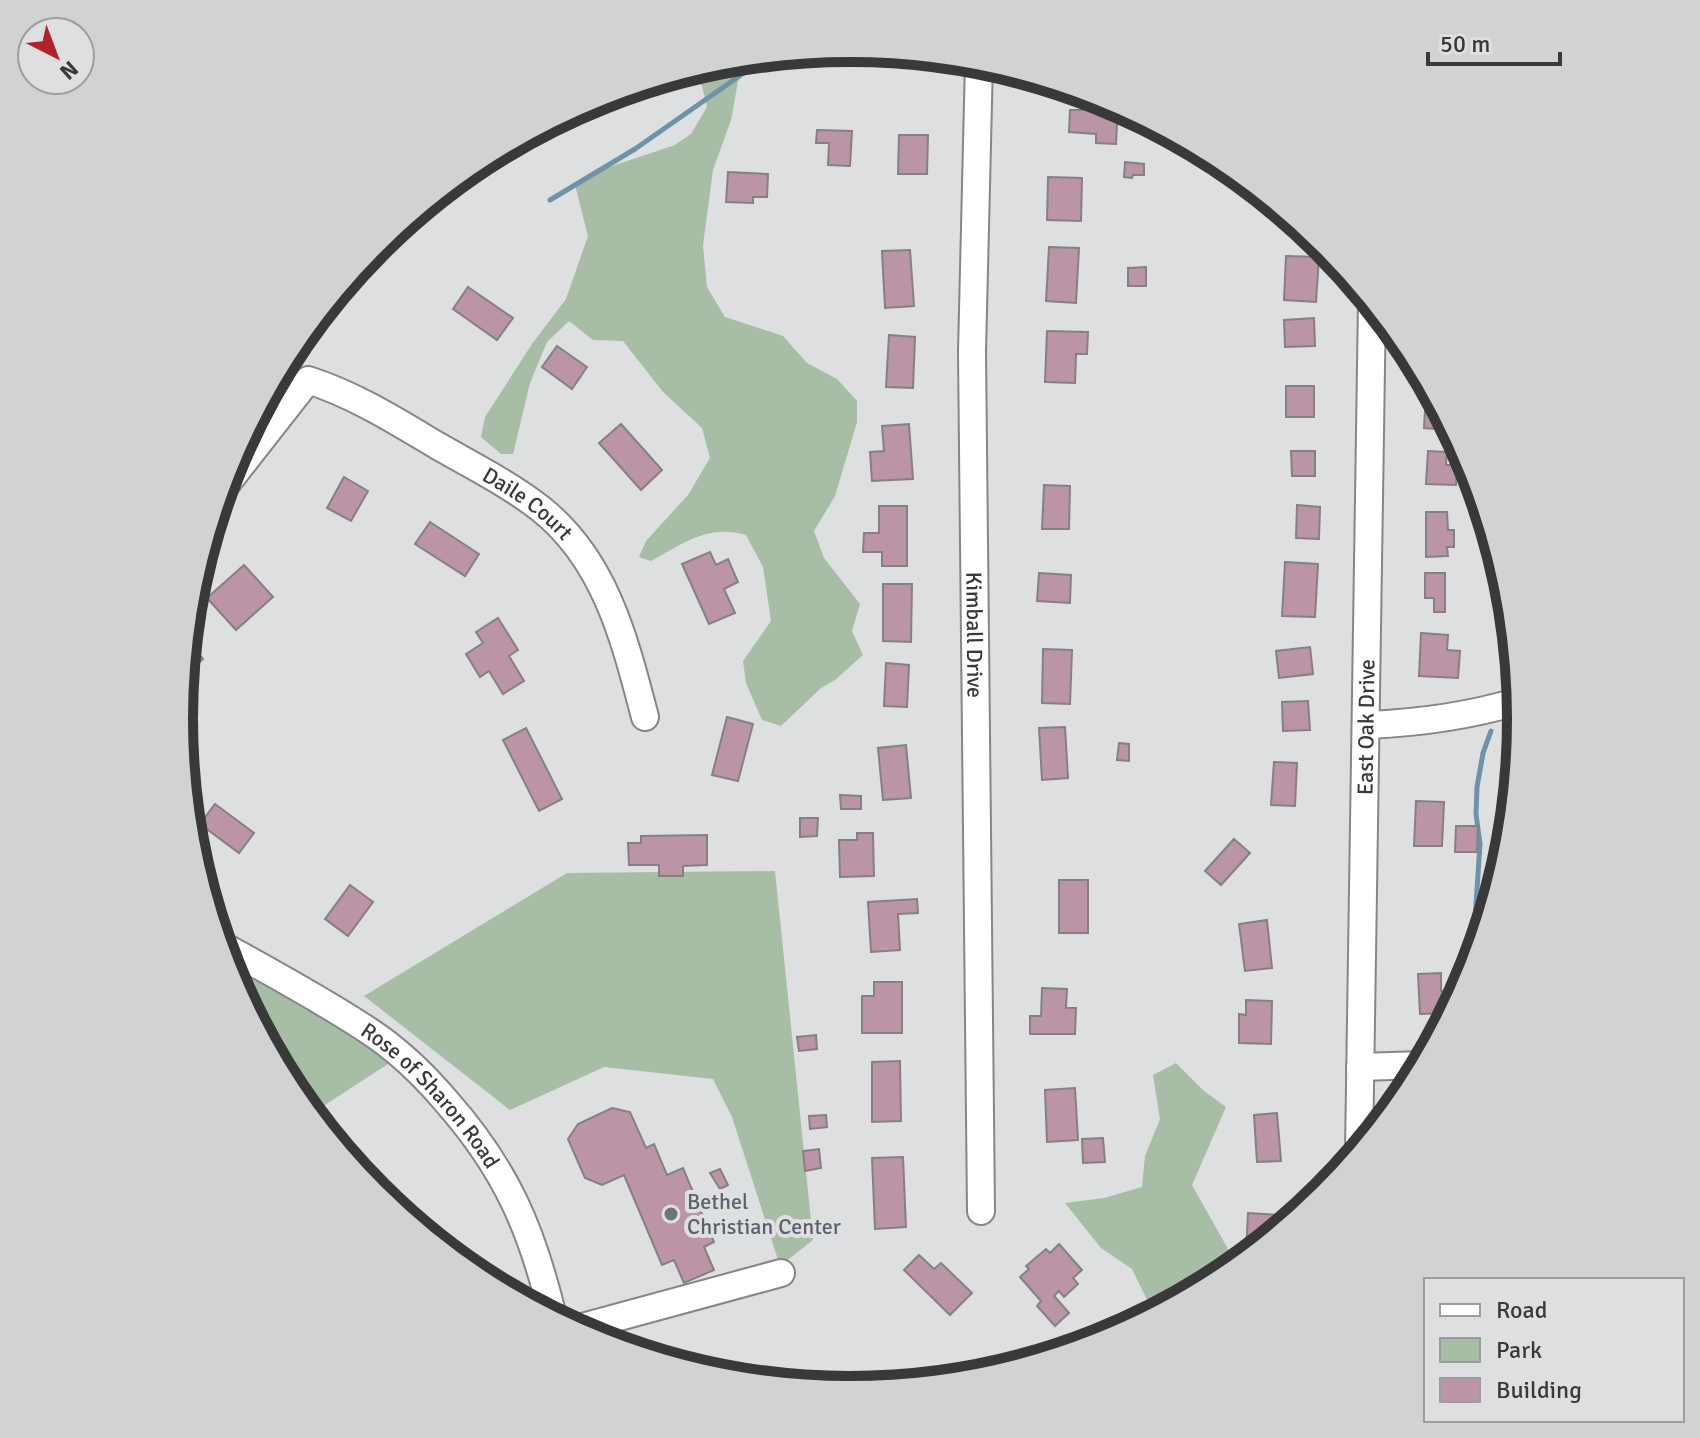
<svg xmlns="http://www.w3.org/2000/svg" width="1700" height="1438" viewBox="0 0 1700 1438" font-family="Signika,sans-serif">
<style>
.green{fill:#a7bda5}
.lines{fill:none;stroke-linecap:round;stroke-linejoin:round}
.stream{stroke:#6d93a8;stroke-width:5}
.building{fill:#bb94a6;stroke:#838182;stroke-width:2}
.minor-casing{stroke:#858687;stroke-width:30}
.minor{stroke:#fff;stroke-width:26}
.worship-dot{fill:#6b7280;stroke:#dedfe0;stroke-width:3}
.labels{text-anchor:middle;dominant-baseline:central;stroke-width:8;stroke-linejoin:round;paint-order:stroke}
.street-label{font-size:22px;fill:#39393a;stroke:#dedfe0}
.worship-label{font-size:22px;fill:#5b616d;stroke:#dedfe0;text-anchor:start}
.rim{fill:none;stroke:#39393a;stroke-width:10}
</style>
<rect width="100%" height="100%" fill="#dedfe0"/>
<!-- green -->
<g class="green">
<path d="M742 59 731 120 713 170 703 245 707 287 725 317 783 336 807 363 837 379 857 401V422L835 496 814 531 824 558 860 604 852 631 863 655 835 680 821 688 781 726 762 720 746 683 743 661 771 621 763 567 746 535C708 524 684 543 651 561L639 557 646 541 688 495 710 458 702 428 663 392 623 341 593 340 569 321 547 342 530 383 513 454H501L481 437 485 417 532 344 566 299 588 236 575 185 609 167 675 145 691 134 707 107 702 86 690 70 720 61Z"/>
<path d="M775 871 813 1240 780 1266 732 1117 713 1079 604 1067 510 1110 364 996 567 873Z"/>
<path d="M224 956 391 1062 311 1114 292 1091 230 975Z"/>
<path d="M1176 1063 1204 1091 1226 1107 1192 1185 1237 1265 1222 1277 1154 1314 1132 1269 1101 1248 1065 1203 1104 1198 1142 1187 1145 1156 1160 1119 1153 1075Z"/>
</g>
<g class="lines">
<!-- stream -->
<g class="stream">
<path d="M550 200 635 149 768 56"/>
<path d="M1475 920 1480 844 1476 814 1477 787 1483 753 1491 731"/>
</g>
</g>
<!-- building -->
<g class="building">
<path d="M893 52 921 55V56L907 55V65L892 64Z"/>
<path d="M671 75 674 87 641 95 639 85Z"/>
<path d="M1083 98 1106 99 1118 105 1116 144 1096 143V134L1069 132 1070 110H1082Z"/>
<path d="M817 130 852 131 850 166 828 165 829 143H816Z"/>
<path d="M899 135H928L927 174H898Z"/>
<path d="M1125 162 1144 164V175H1133L1132 178 1124 177Z"/>
<path d="M728 172 768 174 767 197H753V203L726 202Z"/>
<path d="M1048 177 1082 178 1081 221 1047 220Z"/>
<path d="M1295 220 1318 239 1294 238Z"/>
<path d="M1049 247 1079 248 1076 303 1046 301Z"/>
<path d="M910 250 914 306 885 308 882 251Z"/>
<path d="M1286 256 1319 257 1316 302 1284 300Z"/>
<path d="M1146 267V286H1128V268Z"/>
<path d="M468 287 513 318 497 340 453 309Z"/>
<path d="M1314 318 1315 346 1285 347 1284 320Z"/>
<path d="M1047 331 1088 332 1087 354H1076L1075 383 1045 382Z"/>
<path d="M889 335 915 337 913 388 886 387Z"/>
<path d="M557 346 587 367 572 389 542 367Z"/>
<rect x="1286" y="386" width="28" height="31"/>
<path d="M1426 392H1433L1450 430 1424 428Z"/>
<path d="M621 424 662 470 641 490 599 443Z"/>
<path d="M909 424 913 479 872 481 870 452 884 451 882 426Z"/>
<path d="M1291 451H1315V476H1292Z"/>
<path d="M1428 451 1447 452 1446 465H1457L1456 485 1426 484Z"/>
<path d="M344 477 368 491 351 521 327 508Z"/>
<path d="M1044 485 1070 486 1069 529H1042Z"/>
<path d="M1297 505 1320 507 1319 539 1296 538Z"/>
<path d="M879 506H907V566H882V552H863L864 533H879Z"/>
<path d="M1426 512H1447L1448 530H1454V547H1447L1448 556 1426 557Z"/>
<path d="M430 522 479 554 465 576 415 544Z"/>
<path d="M710 552 716 565 728 559 738 582 724 589 735 613 709 624 682 564Z"/>
<path d="M1285 562 1318 564 1315 617 1282 616Z"/>
<path d="M244 565 273 597 236 630 207 598Z"/>
<path d="M1039 573 1071 575 1070 603 1037 601Z"/>
<path d="M1425 573H1445V612H1434V598H1425Z"/>
<path d="M883 584H912L911 642 883 641Z"/>
<path d="M498 618 518 650 509 656 524 681 503 694 489 671 480 677 466 654 483 643 476 632Z"/>
<path d="M1421 633 1448 635 1447 650 1460 651 1458 678 1419 676Z"/>
<path d="M187 640 203 659 191 670 198 678 184 690Z"/>
<path d="M1310 647 1313 674 1279 678 1276 651Z"/>
<path d="M1043 649 1072 650 1070 704 1042 703Z"/>
<path d="M886 663 909 665 907 707 884 706Z"/>
<path d="M1308 701 1310 730 1283 731 1282 702Z"/>
<path d="M727 717 753 724 738 781 712 775Z"/>
<path d="M1065 727 1068 778 1042 780 1039 728Z"/>
<path d="M526 728 562 799 539 811 503 740Z"/>
<path d="M1119 743 1129 744V761L1117 760Z"/>
<path d="M906 745 911 798 883 800 878 748Z"/>
<path d="M1274 762 1297 763 1295 806 1271 805Z"/>
<path d="M840 795 861 796V809H841Z"/>
<path d="M1416 801 1444 802 1442 846H1414Z"/>
<path d="M215 804 254 833 239 853 200 824Z"/>
<path d="M800 818H818L817 836 800 837Z"/>
<path d="M1456 826H1478L1477 852H1455Z"/>
<path d="M857 833H873L874 876 840 877 839 840H857Z"/>
<path d="M707 835V865L683 866V876H659V865H629L628 843H641V836Z"/>
<path d="M1234 839 1250 853 1221 885 1205 871Z"/>
<rect x="1059" y="880" width="29" height="53"/>
<path d="M350 885 373 902 348 936 325 919Z"/>
<path d="M917 899 918 913 898 914 900 950 871 952 868 902Z"/>
<path d="M1267 920 1272 968 1245 971 1239 924Z"/>
<path d="M1441 973V991L1456 990 1455 981H1467L1450 1013 1420 1014 1418 974Z"/>
<path d="M874 982H902V1033H862V996H874Z"/>
<path d="M1042 988 1067 989 1066 1008H1076L1075 1034H1030V1016H1041Z"/>
<path d="M1246 1000 1272 1001 1271 1044 1239 1043V1014L1246 1015Z"/>
<path d="M816 1035 817 1049 799 1051 797 1037Z"/>
<path d="M900 1061 901 1121 872 1122V1062Z"/>
<path d="M1075 1088 1078 1140 1047 1142 1045 1090Z"/>
<path d="M612 1108 630 1112 646 1148 654 1144 667 1175 683 1168 714 1242 704 1247 714 1270 684 1283 674 1260 662 1265 624 1175 602 1185 585 1178 568 1139 578 1124Z"/>
<path d="M1277 1113 1281 1161 1257 1162 1254 1115Z"/>
<path d="M826 1115 827 1127 810 1129 809 1116Z"/>
<path d="M1103 1138 1105 1162 1083 1163 1082 1139Z"/>
<path d="M819 1149 821 1168 805 1171 803 1151Z"/>
<path d="M903 1157 906 1227 875 1229 872 1158Z"/>
<path d="M720 1169 728 1185 720 1189 710 1173Z"/>
<path d="M1248 1213 1279 1215 1278 1232 1253 1252H1246Z"/>
<path d="M1059 1244 1082 1270 1073 1278 1078 1284 1064 1297 1059 1291 1054 1296 1069 1313 1055 1326 1037 1306 1041 1301 1020 1277 1029 1269 1026 1266 1046 1249 1050 1253Z"/>
<path d="M919 1255 934 1269 941 1263 972 1293 950 1315 904 1270Z"/>
<path d="M1061 1338 1072 1350 1037 1360Z"/>
</g>
<g class="lines">
<defs>
<g id="minor">
<path id="s1" d="M979 61 972 352 981 1211"/>
<path id="s2" d="M221 491 308 380C355 395 396 421 438 446 473 466 509 484 541 509 606 561 625 641 645 717"/>
<path d="M1366 725C1418 723 1469 716 1519 701"/>
<path id="s3" d="M220 944C270 972 321 999 369 1031 398 1050 423 1074 446 1101 506 1169 532 1229 553 1317"/>
<path d="M1360 1067 1422 1065"/>
<path id="s4" d="M1359 1151 1372 302"/>
<path d="M575 1329 781 1273"/>
</g>
</defs>
<!-- minor casing -->
<use href="#minor" class="minor-casing"/>
<!-- minor -->
<use href="#minor" class="minor"/>
</g>
<!-- markers -->
<circle class="worship-dot" cx="671" cy="1214" r="8"/>
<g class="labels">
<!-- street labels -->
<g class="street-label">
<text stroke="none"><textPath href="#s2" startOffset="394">Daile Court</textPath></text>
<text stroke="none"><textPath href="#s1" startOffset="574">Kimball Drive</textPath></text>
<text stroke="none"><textPath href="#s4" startOffset="424">East Oak Drive</textPath></text>
<text stroke="none"><textPath href="#s3" startOffset="262">Rose of Sharon Road</textPath></text>
</g>
<!-- worship labels -->
<g class="worship-label">
<text x="687" y="1201">Bethel<tspan x="687" dy="25">Christian Center</tspan></text>
</g>
</g>
<!-- crop -->
<path d="M0 0H1700V1438H0ZM193 719a657 657 0 1 1 1314 0a657 657 0 1 1-1314 0Z" fill="#d1d2d3" fill-rule="evenodd"/>
<path class="rim" d="M193 719a657 657 0 1 1 1314 0a657 657 0 1 1-1314 0Z"/>
<!-- legend -->
<rect x="1424" y="1278" width="260" height="144" fill="#dedfe0" stroke="#9c9d9e" stroke-width="2"/>
<rect x="1440" y="1304" width="40" height="12" fill="#ffffff" stroke="#9c9d9e" stroke-width="2"/>
<text x="1496" y="1318" font-size="24" fill="#39393a">Road</text>
<rect x="1440" y="1338" width="40" height="24" fill="#a7bda5" stroke="#9c9d9e" stroke-width="2"/>
<text x="1496" y="1358" font-size="24" fill="#39393a">Park</text>
<rect x="1440" y="1378" width="40" height="24" fill="#bb94a6" stroke="#9c9d9e" stroke-width="2"/>
<text x="1496" y="1398" font-size="24" fill="#39393a">Building</text>
<!-- north arrow -->
<g transform="translate(56 56) rotate(138)"><circle r="38" fill="#dedfe0" stroke="#9c9d9e" stroke-width="2"/>
<path d="M0-6L14 30L0 20L-14 30Z" fill="#b3212e"/>
<text y="-12" font-size="22" font-weight="bold" text-anchor="middle" fill="#39393a">N</text>
</g>
<!-- scale -->
<path d="M1428 52v12h132v-12" fill="none" stroke="#39393a" stroke-width="4"/>
<text x="1440" y="52" font-size="24" fill="#39393a" stroke="#dedfe0" stroke-width="6" paint-order="stroke">50 m</text>
</svg>
